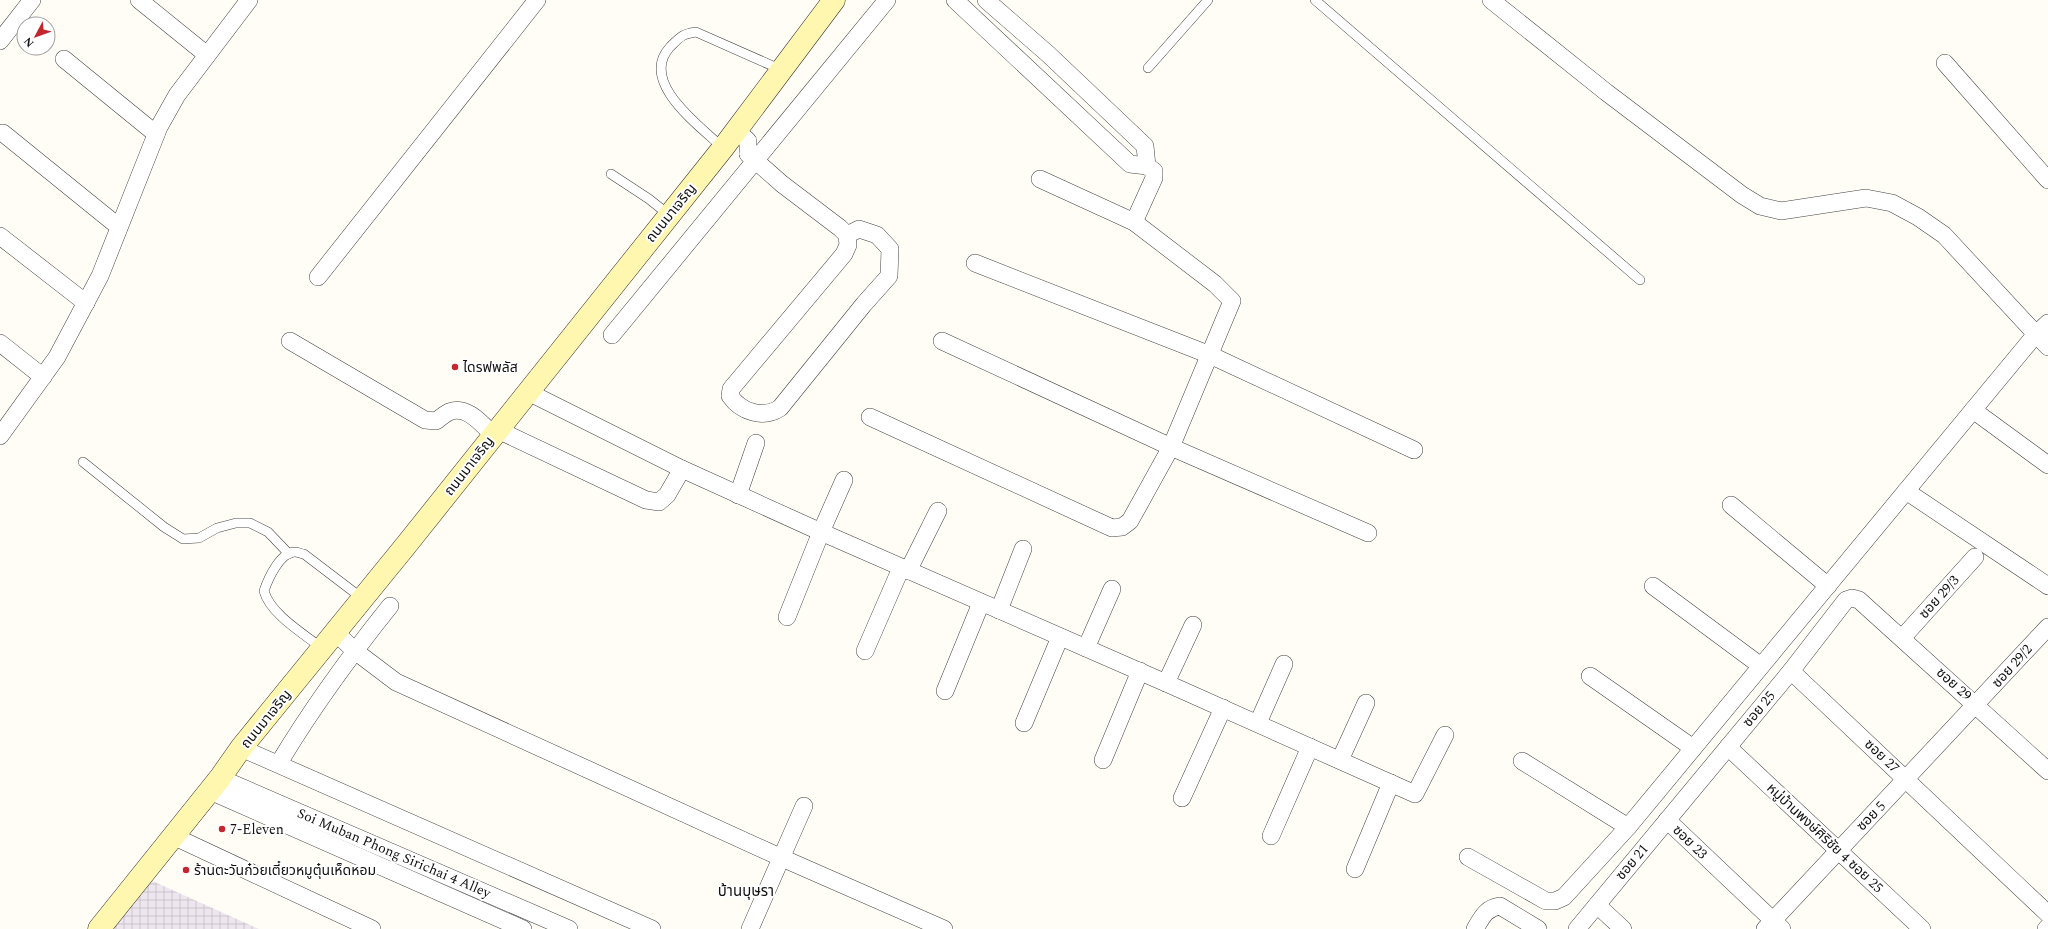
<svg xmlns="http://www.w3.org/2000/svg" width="2048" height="929" viewBox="0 0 2048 929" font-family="Spectral,'Noto Sans Thai',serif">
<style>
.industrial{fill:url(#industrial-grid)}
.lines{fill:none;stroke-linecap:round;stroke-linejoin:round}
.service-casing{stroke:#444;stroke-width:10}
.minor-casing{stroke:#444;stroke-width:18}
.secondary-casing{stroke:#333;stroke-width:23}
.service{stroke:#fff;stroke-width:9}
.minor{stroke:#fff;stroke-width:17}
.secondary{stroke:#fff6b0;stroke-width:22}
.poi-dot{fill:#c4262e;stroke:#fff;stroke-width:1.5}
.labels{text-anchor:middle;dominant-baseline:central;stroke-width:4;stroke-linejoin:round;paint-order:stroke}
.street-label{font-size:14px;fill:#111;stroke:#fff}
.poi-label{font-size:14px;fill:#111;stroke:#fff;text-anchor:start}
.neighbourhood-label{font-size:15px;fill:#111;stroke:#fff}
</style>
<defs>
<pattern id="industrial-grid" width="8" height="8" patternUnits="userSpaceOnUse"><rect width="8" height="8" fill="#eee6ef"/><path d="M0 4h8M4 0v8" fill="none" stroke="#cbc4cc"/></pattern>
</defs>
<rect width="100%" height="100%" fill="#fffdf5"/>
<!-- industrial -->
<path class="industrial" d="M148 879 259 929H110Z"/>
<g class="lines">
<defs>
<g id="service">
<path d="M1315 0 1640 280"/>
<path d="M1148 68 1208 0"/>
<path d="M723 148C700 126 638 82 670 47 680 37 682 34 696 32L782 70"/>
<path d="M611 174 649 199 669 215"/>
<path d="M83 462 164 527 183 539 199 538 217 528 236 523H250L268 532 289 554"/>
<path d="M323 649C304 634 270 614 264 591 268 579 280 552 295 552 298 552 302 554 304 554L363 599"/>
</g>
<g id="minor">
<path d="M139 0 207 55"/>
<path d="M955 0 1130 164 1147 166 1154 171V178L1134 222"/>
<path d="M986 0 1048 54 1145 146 1147 166"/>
<path d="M1491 0 1606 92 1742 195 1760 206 1781 211 1866 198 1892 203 1918 217 1944 235 2048 347"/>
<path d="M0 41 32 0"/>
<path d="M64 59 156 134"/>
<path d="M1945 63 2048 180"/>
<path d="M736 130 748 141V154"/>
<path d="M3 133 119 227"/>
<path d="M748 154 782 184 840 228 847 235 848 245 844 254 731 389 730 396C741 412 763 419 780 408L864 304 889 276 890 249 877 235 859 229 847 235"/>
<path d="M0 236 86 303"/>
<path d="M975 263 1210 355 1414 450"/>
<path d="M318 277 537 0"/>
<path d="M612 335 887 0"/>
<path d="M290 341 425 420 436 421C440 418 445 414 449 412 466 404 483 425 493 435"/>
<path d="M942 341 1171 447 1368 533"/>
<path d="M0 343 43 377"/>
<path d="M528 392 682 469 821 532 1166 683 1415 794 1445 735"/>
<path d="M1973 410 2048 465"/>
<path d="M870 417 1112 528 1122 527 1130 521 1171 447 1232 301 1215 284 1134 222 1040 179"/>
<path d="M498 430 646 500 659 502 667 495 682 469"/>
<path d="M0 436 57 357 100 276 159 127 177 95 249 0"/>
<path d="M1906 491 2048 586"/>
<path d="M738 495 756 443"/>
<path d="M1731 505 1828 586"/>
<path d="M908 571 938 511"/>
<path d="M1653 586 1761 666"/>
<path d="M999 610 1023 549"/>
<path d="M787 617 821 532 844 480"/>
<path d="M336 633 355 651 396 682 782 858 944 929"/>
<path d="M1903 637 1975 557"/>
<path d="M1086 648 1112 589"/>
<path d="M865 651 901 568"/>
<path d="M1791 671 2048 914"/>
<path d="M1590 676 1693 748"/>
<path d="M1166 683 1193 625"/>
<path d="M945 691 981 603"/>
<path d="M1024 723 1060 637"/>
<path d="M1258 723 1284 664"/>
<path d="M1728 747 1922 929"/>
<path d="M241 748 652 929"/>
<path d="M1103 760 1140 671"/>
<path d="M1340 760 1366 703"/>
<path d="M1522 761 1628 827"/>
<path d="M279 763C312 708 350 656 390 606"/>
<path d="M220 778 569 929"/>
<path d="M210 791 523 929"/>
<path d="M1182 798 1223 708"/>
<path d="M1667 820 1782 929"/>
<path d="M173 836 372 929"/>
<path d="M1271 836 1310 747"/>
<path d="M1468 857 1546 901H1555L1564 897 1628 827 2036 334 2048 323"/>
<path d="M1355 869 1391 783"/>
<path d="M1597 905 1623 929"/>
<path d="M750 929 804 806"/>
<path d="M1475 929C1482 917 1486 908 1500 906L1538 929"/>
<path d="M1577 929 1791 671 1846 600 1852 598 1859 600 2048 771"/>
<path d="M1765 929 2048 627"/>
<path d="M2046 929 2048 927"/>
</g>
<path id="secondary" d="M99 929 220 778 241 748 407 544 723 148 834 0"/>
</defs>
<!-- service casing -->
<use href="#service" class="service-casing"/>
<!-- minor casing -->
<use href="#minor" class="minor-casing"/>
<!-- secondary casing -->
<use href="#secondary" class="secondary-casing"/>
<!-- service -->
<use href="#service" class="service"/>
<!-- minor -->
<use href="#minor" class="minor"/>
<!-- secondary -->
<use href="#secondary" class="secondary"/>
</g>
<!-- markers -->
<g class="poi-dot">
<circle cx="455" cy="367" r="4"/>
<circle cx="222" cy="829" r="4"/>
<circle cx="186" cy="870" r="4"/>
</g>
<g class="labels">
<!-- street labels -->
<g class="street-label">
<text transform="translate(671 213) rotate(-51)">ถนนมาเจริญ</text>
<text transform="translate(469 466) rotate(-52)">ถนนมาเจริญ</text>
<text transform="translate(1939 597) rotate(-48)">ซอย 29/3</text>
<text transform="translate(2012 666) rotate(-48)">ซอย 29/2</text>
<text transform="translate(1954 684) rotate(42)">ซอย 29</text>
<text transform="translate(1759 709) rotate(-50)">ซอย 25</text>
<text transform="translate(266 719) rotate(-51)">ถนนมาเจริญ</text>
<text transform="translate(1882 756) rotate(43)">ซอย 27</text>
<text transform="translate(1871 816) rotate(-46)">ซอย 5</text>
<text transform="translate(1825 838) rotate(43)">หมู่บ้านพงษ์ศิริชัย 4 ซอย 25</text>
<text transform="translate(1690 842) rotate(44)">ซอย 23</text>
<text transform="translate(394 853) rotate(23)">Soi Muban Phong Sirichai 4 Alley</text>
<text transform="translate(1632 862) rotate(-50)">ซอย 21</text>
</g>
<!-- poi labels -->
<g class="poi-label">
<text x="463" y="367">ไดรฟพลัส</text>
<text x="230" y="829">7-Eleven</text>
<text x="194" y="870">ร้านตะวันก๋วยเตี๋ยวหมูตุ๋นเห็ดหอม</text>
</g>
<!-- neighbourhood labels -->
<g class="neighbourhood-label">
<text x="746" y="891">บ้านบุษรา</text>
</g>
</g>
<!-- north arrow -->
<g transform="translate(36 36) rotate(229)"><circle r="19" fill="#ffffff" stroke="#a0a0a0"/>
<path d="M0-3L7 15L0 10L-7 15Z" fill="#c4262e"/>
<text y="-6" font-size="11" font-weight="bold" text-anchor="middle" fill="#111111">N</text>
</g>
</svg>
